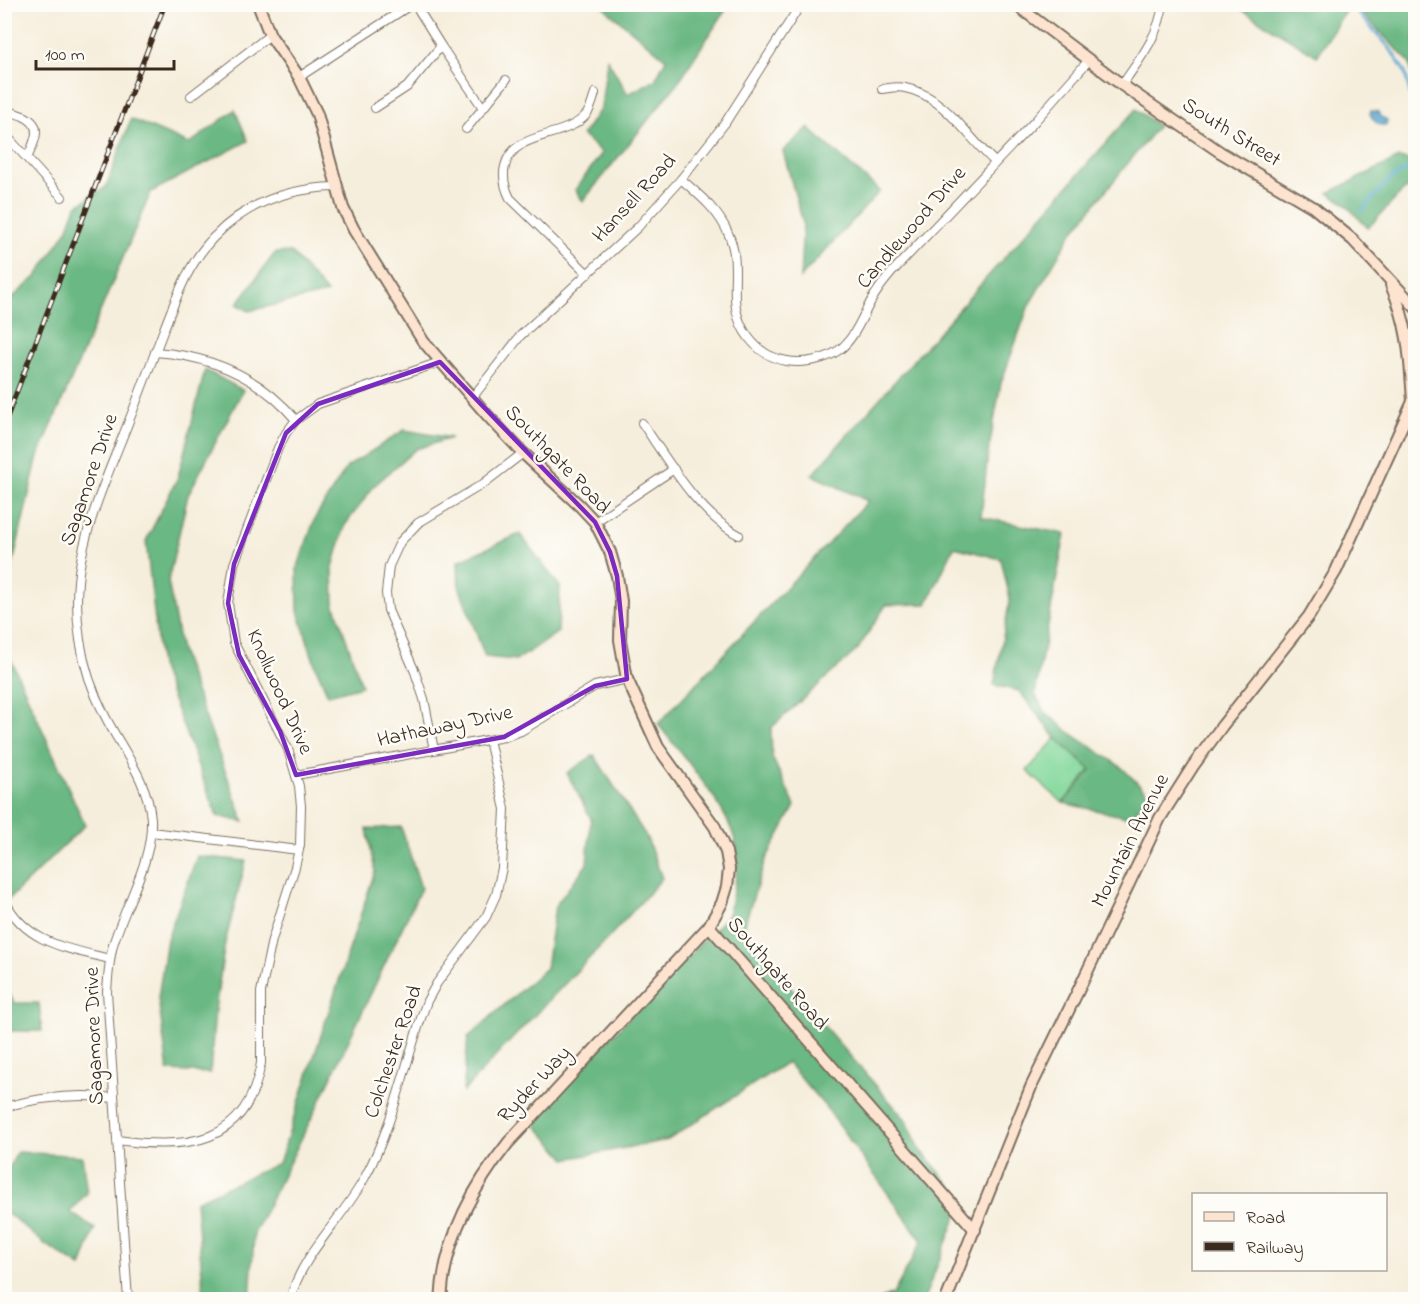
<svg xmlns="http://www.w3.org/2000/svg" width="1420" height="1304" viewBox="0 0 1420 1304" font-family="'Indie Flower',sans-serif">
<style>
.green{fill:#83d89b;stroke:#5f815c;stroke-width:1.5}
.forest{fill:#6ab883;stroke:#527150;stroke-width:1.5}
.water{fill:#5aabd5;stroke:#4a6a7a;stroke-width:1.5}
.lines{fill:none;stroke-linecap:round;stroke-linejoin:round}
.stream{stroke:#5aabd5;stroke-width:3}
.street-casing{stroke:#7c6f60;stroke-width:10}
.secondary-casing{stroke:#7c6f60;stroke-width:14}
.street{stroke:#fff;stroke-width:8}
.secondary{stroke:#fde4d1;stroke-width:10}
.rail-casing{stroke:#3b2a1e;stroke-width:5}
.rail{stroke:#fdfcf7;stroke-width:3;stroke-dasharray:9;stroke-linecap:butt}
.marked{fill:none;stroke:#7b2cbf;stroke-width:4.5;stroke-linejoin:round}
.labels{text-anchor:middle;dominant-baseline:central;stroke-width:5;stroke-linejoin:round;paint-order:stroke}
.street-label{font-size:21px;fill:#3b2a1e;stroke:#fdfcf7}
</style>
<rect width="100%" height="100%" fill="#fdfcf7"/>
<filter id="ink" filterUnits="userSpaceOnUse"><feTurbulence type="fractalNoise" baseFrequency=".0167" numOctaves="2"/><feDisplacementMap in="SourceGraphic" scale="12" xChannelSelector="R" yChannelSelector="G"/><feConvolveMatrix kernelMatrix="1 2 1 2 8 2 1 2 1" color-interpolation-filters="sRGB"/></filter>
<filter id="wash" filterUnits="userSpaceOnUse"><feTurbulence type="fractalNoise" baseFrequency=".008" numOctaves="4" result="noise"/><feDisplacementMap in="SourceGraphic" scale="24" xChannelSelector="R" yChannelSelector="G"/><feGaussianBlur stdDeviation="1.35" result="paint"/><feColorMatrix in="noise" values="0 0 0 0 0 0 0 0 0 0 0 0 0 0 0 0 0 1.4 0 .05"/><feComposite in="paint" operator="in"/></filter>
<g filter="url(#wash)">
<rect width="100%" height="100%" fill="#f6eedc"/>
<!-- green -->
<path class="green" d="M1056 738 1091 770 1063 803 1027 771Z"/>
<!-- forest -->
<g class="forest">
<path d="M712 5 727 8 677 84 583 201 575 190 602 153 582 135 601 108 607 59 628 94 655 80 666 59 609 12 602 5Z"/>
<path d="M1234 5 1349 4V5L1317 56Z"/>
<path d="M1354 5H1415V84L1409 62Z"/>
<path d="M1136 109 1158 126 1071 234 1029 305 1001 383 988 454 981 517 1065 534 1035 694 1045 712 1069 732 1120 766 1149 794 1131 818 1063 803 1091 770 1056 738 1019 691 994 685 1010 599 1001 559 954 547 927 604 886 605 858 649 771 728 772 757 795 806 765 861 742 932 906 1120 920 1149 963 1200 924 1299H881L893 1294 922 1241 828 1110 787 1062 668 1140 566 1159 531 1120 728 915C733 892 740 868 736 845 729 807 682 756 658 724L868 501 812 475Z"/>
<path d="M235 110 248 141 151 192 37 460 5 597V304L37 276 67 230 76 206 106 187 131 119 189 144Z"/>
<path d="M808 128 880 191 800 278 803 223 783 151Z"/>
<path d="M1399 158 1415 161V187L1405 189 1368 228 1343 202 1328 193Z"/>
<path d="M291 252 327 293 249 311 237 304 275 253Z"/>
<path d="M205 370 243 390 188 495 168 581 181 651 244 822 217 816 160 666 146 541 178 477Z"/>
<path d="M404 430 451 438 416 449 375 485 345 525 333 567 334 603 362 686 328 695 315 665 298 611 297 569 315 518 347 467Z"/>
<path d="M520 534 560 587 558 632 517 660 485 657 459 586 458 561Z"/>
<path d="M4 644 85 825 5 903H4Z"/>
<path d="M594 755 646 836 662 878C599 952 528 1019 463 1092L468 1037 546 968 555 906 587 864 591 819 567 773Z"/>
<path d="M401 827 421 888 321 1099 254 1234 250 1299H204L196 1201 279 1163 375 871 367 829Z"/>
<path d="M197 856 246 861 225 943 215 1010 210 1073 168 1071 158 998 167 939Z"/>
<path d="M4 983 14 1003H39L42 1031H5Z"/>
<path d="M17 1152 82 1156 87 1193 70 1212 95 1229 81 1267 46 1245 5 1211V1177Z"/>
</g>
<!-- water -->
<path class="water" d="M1371 111 1379 112 1381 117 1387 120 1386 125C1378 127 1373 120 1370 114Z"/>
<g class="lines">
<!-- stream -->
<g class="stream">
<path d="M1350 4 1389 47 1405 72 1416 117"/>
<path d="M1361 211 1390 180 1416 163"/>
</g>
</g>
</g>
<g filter="url(#ink)">
<g class="lines">
<defs>
<g id="street">
<path d="M441 46 483 108"/>
<path d="M299 77 412 4"/>
<path d="M1122 85C1139 60 1159 36 1163 4"/>
<path d="M882 89C889 88 898 86 905 88 944 95 968 138 995 162"/>
<path d="M191 96 270 35"/>
<path d="M375 108 407 87 441 46 415 4"/>
<path d="M4 112C12 111 17 114 23 116 45 125 34 143 27 158"/>
<path d="M466 129 506 80"/>
<path d="M4 133 62 197"/>
<path d="M681 179C700 196 718 210 728 233 745 270 722 303 749 338 759 351 770 358 787 361 803 364 825 360 839 350 857 337 864 310 876 293 881 285 887 278 893 271L1035 121 1089 60"/>
<path d="M588 274 510 198C505 188 502 178 505 166 514 130 564 140 586 115 591 109 593 101 595 93"/>
<path d="M155 352C211 356 260 377 296 420"/>
<path d="M472 398 521 335 638 227 681 179 725 123 801 4"/>
<path d="M642 423C667 459 699 515 739 535"/>
<path d="M595 522 674 469"/>
<path d="M434 750 424 699 415 672 388 610 386 593 389 566 400 542 418 523 483 484 523 453"/>
<path d="M296 775 504 737 521 731 595 686 627 679"/>
<path d="M151 832 299 850"/>
<path d="M4 899C25 943 66 948 110 959"/>
<path d="M4 1107C41 1097 76 1093 114 1098"/>
<path d="M117 1140C187 1150 247 1145 261 1063V992L272 940 295 867 300 845 301 806 299 786 288 749 234 643 228 603 234 564 278 448 286 433 296 420 318 404 440 362"/>
<path d="M4 1292 9 1300"/>
<path d="M128 1300 107 992C108 976 109 961 113 945 125 905 153 861 151 819 148 780 122 750 105 716 93 693 84 667 80 640 76 614 76 586 81 560 91 508 115 458 134 408 144 382 154 355 164 329 177 296 188 264 213 238 246 203 289 188 336 187"/>
<path d="M290 1300C302 1253 342 1220 364 1179 395 1123 405 1060 427 1001L437 983 486 917 496 895 502 868 505 809 489 740"/>
</g>
<g id="secondary">
<path d="M258 4 270 35 299 77 317 114 343 208 354 230 423 341 488 416 523 453 580 506 595 522 610 552 617 576 621 601 620 640 627 679 658 747 715 827 726 852 729 869 727 887 722 903 709 926 508 1143C472 1188 444 1241 441 1300"/>
<path d="M1015 4 1122 85 1220 152 1313 207 1353 240 1416 308"/>
<path d="M1391 285C1409 325 1410 359 1413 401"/>
<path d="M709 926 975 1230"/>
<path d="M946 1300 1031 1087 1079 989 1160 818 1193 766 1222 726 1309 616 1336 571 1416 395"/>
</g>
</defs>
<!-- street casing -->
<use href="#street" class="street-casing"/>
<!-- secondary casing -->
<use href="#secondary" class="secondary-casing"/>
<!-- street -->
<use href="#street" class="street"/>
<!-- secondary -->
<use href="#secondary" class="secondary"/>
<defs>
<path id="rail" d="M4 425 165 4"/>
</defs>
<!-- rail casing -->
<use href="#rail" class="rail-casing"/>
<!-- rail -->
<use href="#rail" class="rail"/>
</g>
</g>
<!-- marked area -->
<path class="marked" d="M440 362 595 522 610 552 617 576 627 679 595 686 504 737 296 775 280 731 239 655 228 603 234 564 286 433 318 404Z"/>
<g class="labels">
<!-- street labels -->
<g class="street-label">
<text transform="translate(1231 133) rotate(32)">South Street</text>
<text transform="translate(635 199) rotate(-47)">Hansell Road</text>
<text transform="translate(912 228) rotate(-49)">Candlewood Drive</text>
<text transform="translate(557 460) rotate(46)">Southgate Road</text>
<text transform="translate(90 480) rotate(-71)">Sagamore Drive</text>
<text transform="translate(279 692) rotate(66)">Knollwood Drive</text>
<text transform="translate(445 727) rotate(-12)">Hathaway Drive</text>
<text transform="translate(1131 841) rotate(-63)">Mountain Avenue</text>
<text transform="translate(777 974) rotate(49)">Southgate Road</text>
<text transform="translate(95 1036) rotate(-92)">Sagamore Drive</text>
<text transform="translate(394 1052) rotate(-71)">Colchester Road</text>
<text transform="translate(535 1085) rotate(-47)">Ryder Way</text>
</g>
</g>
<!-- margin -->
<rect width="1420" height="1304" fill="none" stroke="#fdfcf7" stroke-width="24"/>
<!-- legend -->
<rect x="1192" y="1193" width="195" height="78" fill="#fdfcf7" stroke="#afa8a0" stroke-width="1.5"/>
<rect x="1204" y="1212" width="30" height="9" fill="#fde4d1" stroke="#afa8a0" stroke-width="1.5"/>
<text x="1246" y="1223" font-size="18" fill="#3b2a1e">Road</text>
<rect x="1204" y="1242" width="30" height="9" fill="#3b2a1e" stroke="#afa8a0" stroke-width="1.5"/>
<text x="1246" y="1253" font-size="18" fill="#3b2a1e">Railway</text>
<!-- scale -->
<path d="M36 60v9h138v-9" fill="none" stroke="#3b2a1e" stroke-width="3"/>
<text x="45" y="60" font-size="18" fill="#3b2a1e" stroke="#fdfcf7" stroke-width="4.5" paint-order="stroke">100 m</text>
</svg>
